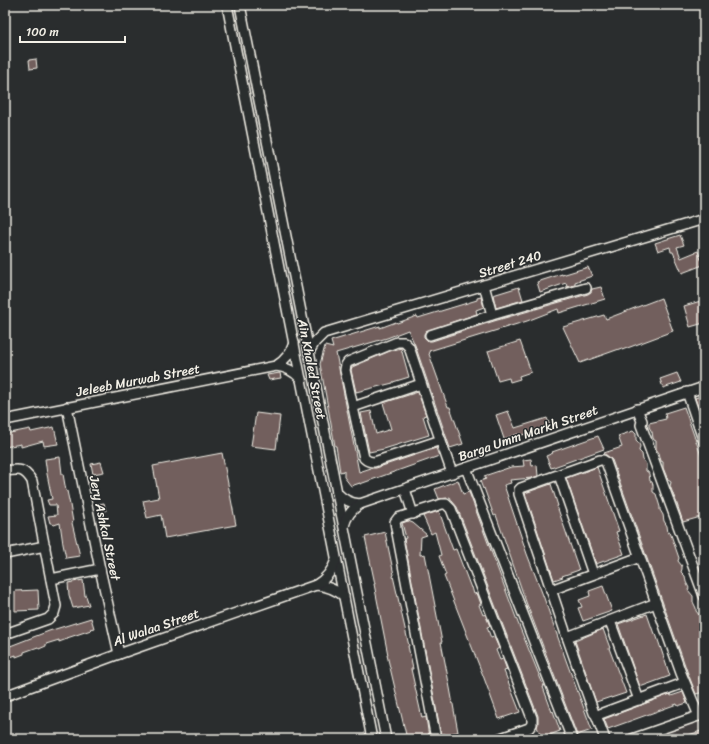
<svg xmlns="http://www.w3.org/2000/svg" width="709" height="744" viewBox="0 0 709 744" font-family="Sriracha,sans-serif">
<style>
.built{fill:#403c3c}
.building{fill:#725f5d;stroke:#f4f1e8}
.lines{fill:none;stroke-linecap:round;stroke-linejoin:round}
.minor-casing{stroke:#f4f1e8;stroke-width:12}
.minor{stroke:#2a2d2e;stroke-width:9}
.labels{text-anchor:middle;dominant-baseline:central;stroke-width:3;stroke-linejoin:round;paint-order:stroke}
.street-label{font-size:13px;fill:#f4f1e8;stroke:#2a2d2e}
</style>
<rect width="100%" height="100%" fill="#2a2d2e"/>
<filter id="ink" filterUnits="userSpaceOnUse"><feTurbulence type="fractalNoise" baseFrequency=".025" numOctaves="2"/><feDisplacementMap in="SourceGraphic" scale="8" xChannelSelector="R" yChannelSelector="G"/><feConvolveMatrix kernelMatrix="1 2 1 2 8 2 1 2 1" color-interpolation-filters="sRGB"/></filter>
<g filter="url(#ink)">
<!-- built -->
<path class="built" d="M704 718V739H643Z"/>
<!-- building -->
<g class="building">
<path d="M36 59 37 68 30 69 29 60Z"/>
<path d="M680 235 684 245 677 247 681 258 698 251 703 265 682 273 673 252H671L670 247 658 251 655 243Z"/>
<path d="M588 267 592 276 575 282V285L567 287 566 283 540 292 537 282 562 274V275Z"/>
<path d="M519 287 523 300 496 308 493 295Z"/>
<path d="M601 287 605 299 559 313 558 309 527 321 429 351 430 353 429 354 439 382 448 407H450L463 444 450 448 415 345 408 330 387 338 336 353 359 472 371 468H376L436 448 439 456 360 484V483L351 486 344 477V471L340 472 336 446H335L320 364 325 346 333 348 331 341 380 326V328L396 322 397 323 417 316 418 318 477 300V298L481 297 484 307 476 310 477 314 426 331 424 334V337L428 341H432L494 321 588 294 591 292 592 289Z"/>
<path d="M661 298 673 331 622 350V348L580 363 563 327 604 315 606 319Z"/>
<path d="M704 300V323L690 327 684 306Z"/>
<path d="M520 341 531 372 519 376 520 379 510 382 509 378 498 381 488 351Z"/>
<path d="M401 348 409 377 393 382V383L356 392 351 370 352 367 390 351Z"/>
<path d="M280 373 281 378 269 380 267 375Z"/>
<path d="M677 373 681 382 663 388 660 379Z"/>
<path d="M418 392 426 415 423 416 429 435 384 449 369 452 361 413 371 411 376 434 391 429 383 403Z"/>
<path d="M704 395V421H703L695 398Z"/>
<path d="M684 407 704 464V516L683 522 677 504 670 486 671 482 668 480 663 468V462L661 461 659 453 656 449V441L654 440 653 438 652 432 649 427V423L666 419 665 413Z"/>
<path d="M508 411 515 428 547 418 550 426 519 436 518 434 504 439 496 415Z"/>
<path d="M256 413 280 416 276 449 251 446Z"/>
<path d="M54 427 58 444 44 446 43 441 21 447V444L5 447V434L30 429 31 432Z"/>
<path d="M633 431 636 434V440L638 442 640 446 639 451 642 454 643 460 646 464V471L648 472 649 474 650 481 652 482 653 485V492L656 494 660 507V510L663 515 664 521 667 526 668 533 670 532 679 558 678 561 682 566V569L681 572 685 576 686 582 689 588 688 590 693 596V602L696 608V611L700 616 701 623 703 624 704 628V677L699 678 704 692 696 694 687 671 612 460 604 453 622 447 618 436Z"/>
<path d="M598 436 604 449 551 468 546 456 553 453 552 452Z"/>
<path d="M222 453 236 525 165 538 161 515 147 518 143 501 159 498 153 466Z"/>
<path d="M60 457 62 474H63L66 491H67L70 505 73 522 72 523 80 556 66 558 63 544 60 523 54 525 52 523H50L48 516 57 515 56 505H49L47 500 52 499 47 474 45 459Z"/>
<path d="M531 459 532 466 537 465 538 476 532 478 510 480 511 483 504 485 527 554 544 598 567 663 592 730 577 735 526 602 496 515 494 516 484 488 483 489 480 481 486 479 484 476 511 467 524 466 523 460Z"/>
<path d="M101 462 104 472 93 474 91 464Z"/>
<path d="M597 467 619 531 616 532 624 554 596 564 566 478Z"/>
<path d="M458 480 463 494 469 492 518 623 544 687H543L552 712 553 711 560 731 542 738 537 727 538 724V716L457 507 452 501 450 497 447 498 439 499 435 489Z"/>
<path d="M551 484 558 506H557L579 570 562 576 563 577 554 580 525 493Z"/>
<path d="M104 503 106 511 100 512 98 504Z"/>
<path d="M439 511 453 550 456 549 471 588 472 587 474 594 477 593 481 604 479 605 483 615 485 614 490 626 487 627 491 638 494 637 499 648 496 650 500 660 503 659 507 670 504 671 520 712 499 719 484 678 444 576 446 575 439 556 441 555 435 532 431 534 423 516Z"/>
<path d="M408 521 413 523 427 535 421 537 420 555 425 554 442 642H441L450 688 458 732 452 733 453 739H446L445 734H441L404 539 406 538 402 523Z"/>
<path d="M385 532 394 575 393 576 409 646H408L413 669H411L422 718 426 717 429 737V738L424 739H407L387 655H388L374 584H375L365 537Z"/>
<path d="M83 580 85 596H86L89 605 73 608 69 595 68 583Z"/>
<path d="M603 586 612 611 583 621 578 608 582 607 579 600 590 596 589 591Z"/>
<path d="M38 590 39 610 15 611V591Z"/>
<path d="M647 614 654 634H656L670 676 640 687 618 624Z"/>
<path d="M91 618 94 628 90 629 91 630 67 638V639L59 642V640L46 644V646L39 649 38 647 24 652V654L16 657V655L5 659V648L49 631Z"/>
<path d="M603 629 610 648H609L626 693 611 698V697L596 702 575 641Z"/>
<path d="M683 692 687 703 678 706 677 704 608 729 604 719 670 694 671 696Z"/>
<path d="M704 730V739H679V738Z"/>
</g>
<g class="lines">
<defs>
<g id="minor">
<path d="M227 5 372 739"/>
<path d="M240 5 386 739"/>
<path d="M484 285 492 315 586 288"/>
<path d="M430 335 492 315"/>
<path d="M309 352 315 342 324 333 704 219"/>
<path d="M276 366C286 360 291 353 294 343"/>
<path d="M687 392 704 442"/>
<path d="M67 407 100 569 119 654"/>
<path d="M353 407 421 384"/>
<path d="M637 409 642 421 641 425 704 596"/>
<path d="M5 420 276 366C287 367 294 371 301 379"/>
<path d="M441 440 374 462C369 462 367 461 364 458L345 370 346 365 348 362 397 342H404L409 347C423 389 437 431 452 473"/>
<path d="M466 468 572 739"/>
<path d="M5 471C19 469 24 468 32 481L56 606 54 613 48 619 5 634"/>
<path d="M559 475 593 574"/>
<path d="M405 489 413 514"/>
<path d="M337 493C344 500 350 503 360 504"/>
<path d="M344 526C346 516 351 510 360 504L704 387"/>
<path d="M5 554 45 546"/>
<path d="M51 579 100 569"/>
<path d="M316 585C327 586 335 589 344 596"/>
<path d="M551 590 640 557"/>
<path d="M610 621 639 700"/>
<path d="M567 637 656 603"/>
<path d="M684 680 681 684 600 714 596 715 594 713 567 637 519 494V490L521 488 600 460H603L606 462 681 673 699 716"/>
<path d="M5 696 119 654 316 585C326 579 332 572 336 560"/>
<path d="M596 715 605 739"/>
<path d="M436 739 396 528 395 522 398 518 442 504H446L451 509 532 718V724L529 728 498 739"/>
<path d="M632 739 704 714"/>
</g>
</defs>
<!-- minor casing -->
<use href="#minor" class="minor-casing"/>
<!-- minor -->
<use href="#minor" class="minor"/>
</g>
</g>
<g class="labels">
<!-- street labels -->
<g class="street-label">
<text transform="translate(510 264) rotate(-17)">Street 240</text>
<text transform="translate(312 369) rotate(79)">Ain Khaled Street</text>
<text transform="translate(138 380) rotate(-11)">Jeleeb Murwab Street</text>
<text transform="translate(528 433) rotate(-19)">Barga Umm Markh Street</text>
<text transform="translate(105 528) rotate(78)">Jery Ashkal Street</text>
<text transform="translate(156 627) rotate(-19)">Al Walaa Street</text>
</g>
</g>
<!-- margin -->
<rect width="709" height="744" fill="none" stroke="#2a2d2e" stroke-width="20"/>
<rect x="10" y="10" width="689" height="724" fill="none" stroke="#f4f1e8" stroke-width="1.5" filter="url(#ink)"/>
<!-- scale -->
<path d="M20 36v6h105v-6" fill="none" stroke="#f4f1e8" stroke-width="2"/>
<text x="26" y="36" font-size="12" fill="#f4f1e8" stroke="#2a2d2e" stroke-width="3" paint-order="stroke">100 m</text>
</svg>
